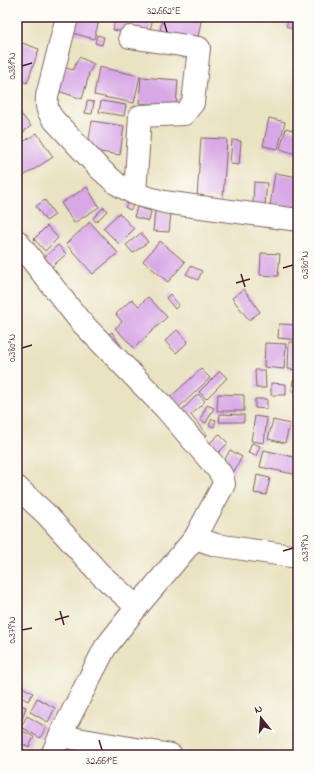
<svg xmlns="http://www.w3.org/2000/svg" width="315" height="772" viewBox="0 0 315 772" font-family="'Indie Flower',sans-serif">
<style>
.building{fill:#d7a7e6}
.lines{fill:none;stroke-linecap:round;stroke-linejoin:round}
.minor-casing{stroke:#826460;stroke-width:24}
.minor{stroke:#fff;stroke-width:22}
.ticks{fill:none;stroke:#4a1f2b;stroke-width:1.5}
.neatline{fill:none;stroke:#4a1f2b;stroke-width:1.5}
.ticks-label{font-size:10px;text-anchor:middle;fill:#4a1f2b}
</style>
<rect width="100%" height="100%" fill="#fdfcf7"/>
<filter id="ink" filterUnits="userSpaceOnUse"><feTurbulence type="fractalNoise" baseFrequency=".025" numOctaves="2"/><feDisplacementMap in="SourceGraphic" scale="8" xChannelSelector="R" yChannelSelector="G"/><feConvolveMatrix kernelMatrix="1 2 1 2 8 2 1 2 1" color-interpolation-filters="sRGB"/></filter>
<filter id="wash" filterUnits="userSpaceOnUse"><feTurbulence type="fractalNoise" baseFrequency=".012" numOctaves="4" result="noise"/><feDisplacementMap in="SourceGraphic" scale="16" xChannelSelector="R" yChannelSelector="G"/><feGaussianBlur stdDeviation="0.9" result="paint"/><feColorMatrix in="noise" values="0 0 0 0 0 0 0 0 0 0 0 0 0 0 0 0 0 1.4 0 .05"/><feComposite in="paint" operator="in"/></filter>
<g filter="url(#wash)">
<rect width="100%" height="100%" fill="#e9e3c2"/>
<g id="blocks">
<!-- building -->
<g class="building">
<path d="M73 17H100L94 39 69 32Z"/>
<path d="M115 17H153L149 36 113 30Z"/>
<path d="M163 17H177L201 21 197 43 159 36Z"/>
<path d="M290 17H298V32L286 26Z"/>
<path d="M97 35 104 37 102 45 95 43Z"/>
<path d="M17 41 39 49 27 83 17 79Z"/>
<path d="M79 57 94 64 88 75H89L82 99 52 89 59 66 73 70Z"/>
<path d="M99 67 140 76 134 103 94 95Z"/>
<path d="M141 77 178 80 176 106 139 103Z"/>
<path d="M87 101 94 102 92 114 85 113Z"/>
<path d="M101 101 126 105 124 116 99 112Z"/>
<path d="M17 109 31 126 17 137Z"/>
<path d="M269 118 285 122 278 149 263 146Z"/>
<path d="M92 121 124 126 120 155 87 150Z"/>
<path d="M286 128 298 132V146L296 154 280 149Z"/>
<path d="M37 133 53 157 22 177 17 169V146Z"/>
<path d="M201 138 227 139 223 199 197 197Z"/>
<path d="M232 140 241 141 239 165 230 164Z"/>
<path d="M275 173 298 177V209L270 205Z"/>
<path d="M254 182 267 183 265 205 253 204Z"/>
<path d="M87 187 99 207 74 223 61 203Z"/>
<path d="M45 200 55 215 46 221 36 206Z"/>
<path d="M128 202 134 205 130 210 125 207Z"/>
<path d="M104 207 107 211 96 222 93 218Z"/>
<path d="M137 207 151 211 149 221 134 217Z"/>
<path d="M155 211 171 213 169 232 153 231Z"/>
<path d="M119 213 134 229 119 244 103 228Z"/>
<path d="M90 222 118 253 93 274 66 244Z"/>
<path d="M47 226 58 238 45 251 34 239Z"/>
<path d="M141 233 148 242 133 253 126 245Z"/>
<path d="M160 241 185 262 168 282 143 261Z"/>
<path d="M58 245 66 254 46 272 38 263Z"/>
<path d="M261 253 280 254 278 276 260 275Z"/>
<path d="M191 266 202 271 198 280 186 274Z"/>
<path d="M244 289 260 312 249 320 232 298Z"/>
<path d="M170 294 179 305 175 309 166 298Z"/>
<path d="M148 297 167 317 134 348 115 328 122 322 116 314 132 299 139 306Z"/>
<path d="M279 324 298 325V340L278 338Z"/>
<path d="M177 330 188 342 176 353 165 341Z"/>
<path d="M112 332 126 354 103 338Z"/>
<path d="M289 342H298V370L288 369Z"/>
<path d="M265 343 286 344 284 369 264 367Z"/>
<path d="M201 369 210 378 175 411 166 401Z"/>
<path d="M255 370H265L266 388H256Z"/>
<path d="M220 371 227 378 206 399 199 392Z"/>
<path d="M293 380H298V392L292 391Z"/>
<path d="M271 383 286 384V395H271Z"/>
<path d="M198 394 205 401 191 415 207 435 199 442 175 417Z"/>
<path d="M218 394 244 395V411H217Z"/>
<path d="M255 399H267V409L255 408Z"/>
<path d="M207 405 214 408 206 423 200 420Z"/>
<path d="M220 414 244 415V422H219Z"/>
<path d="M255 416 267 418 264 443 251 441Z"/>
<path d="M212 419 216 420 214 427 209 425Z"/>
<path d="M273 420 290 424 285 443 268 439Z"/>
<path d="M219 434 228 443 216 455 207 446Z"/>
<path d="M252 443 260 446 256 456 248 453Z"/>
<path d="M230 450 242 457 232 475 220 468Z"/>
<path d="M264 450 298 458V475L260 467Z"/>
<path d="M257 475 270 478 266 495 254 493Z"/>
<path d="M17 684 33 693 28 701 17 695Z"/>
<path d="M37 698 55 708 48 722 30 712Z"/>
<path d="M17 704 26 707 20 725 17 724Z"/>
<path d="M27 716 46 727 40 738 21 727Z"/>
<path d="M17 728 34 737 29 747 17 742Z"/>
<path d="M17 746 31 753 30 755H17Z"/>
</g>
</g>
</g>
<g filter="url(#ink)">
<use href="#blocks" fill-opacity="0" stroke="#826460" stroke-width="1"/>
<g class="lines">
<defs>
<g id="minor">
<path d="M67 17 47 96C46 107 47 111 54 120L99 168 117 184 135 194 164 202 298 220"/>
<path d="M130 37 199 48 193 103 184 114 140 116 135 194"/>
<path d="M17 241 80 321 165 408 219 471 222 476 224 484 195 538 137 607 105 648 60 736 52 755"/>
<path d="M17 487 46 514 100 574 137 607"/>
<path d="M195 538 216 545 298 557"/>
<path d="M60 736 171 755"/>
</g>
</defs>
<!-- minor casing -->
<use href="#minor" class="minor-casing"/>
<!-- minor -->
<use href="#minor" class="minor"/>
</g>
</g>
<!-- ticks -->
<path class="ticks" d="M164 22 167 32M22 66 32 63M283 268 293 265M241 274 245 287M236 283 250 279M22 348 32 345M283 551 293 548M60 611 64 625M55 620 69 616M22 630 32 628M99 740 102 750"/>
<!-- margin -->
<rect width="315" height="772" fill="none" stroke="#fdfcf7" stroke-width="44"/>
<!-- north arrow -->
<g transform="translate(261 718) rotate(343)" stroke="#fdfcf7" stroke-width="3" paint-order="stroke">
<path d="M0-3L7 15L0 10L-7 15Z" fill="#4a1f2b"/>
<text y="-6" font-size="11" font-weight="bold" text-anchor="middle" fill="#4a1f2b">N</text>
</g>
<rect x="22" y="22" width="271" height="728" class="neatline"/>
<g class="ticks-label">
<text x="164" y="14">32.662°E</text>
<text transform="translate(11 66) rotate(-90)" y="4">0.381°N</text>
<text transform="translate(304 265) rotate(-90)" y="4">0.380°N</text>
<text transform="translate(11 348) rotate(-90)" y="4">0.380°N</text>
<text transform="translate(304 548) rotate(-90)" y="4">0.379°N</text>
<text transform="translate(11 630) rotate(-90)" y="4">0.379°N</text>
<text x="102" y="764">32.661°E</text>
</g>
</svg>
